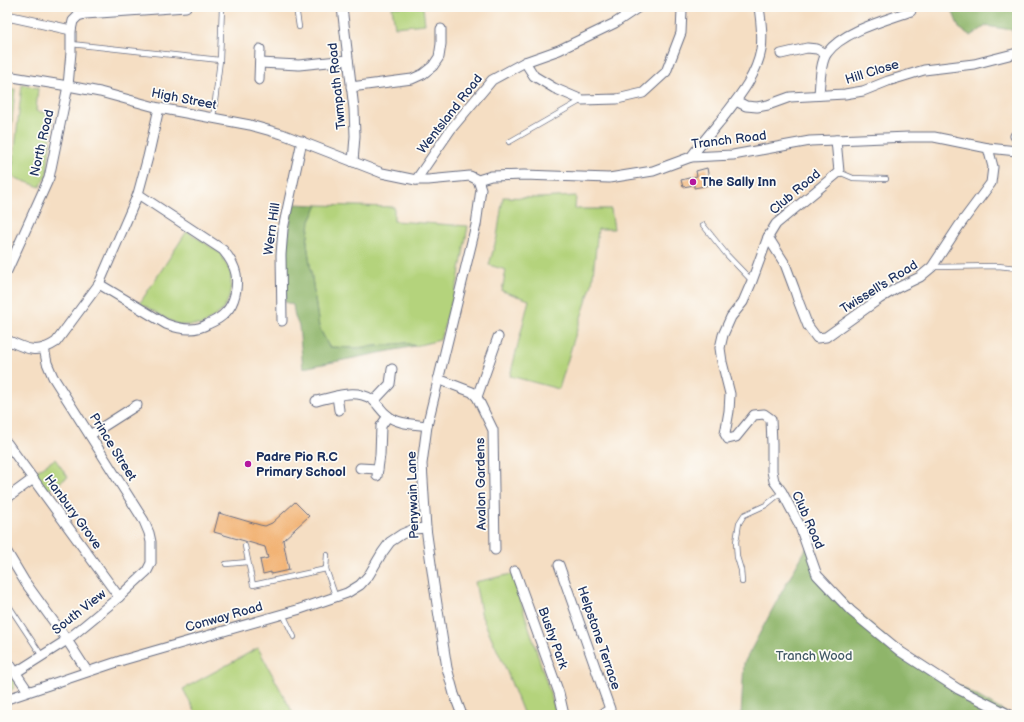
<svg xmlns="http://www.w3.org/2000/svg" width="1024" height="722" viewBox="0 0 1024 722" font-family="'Balsamiq Sans',sans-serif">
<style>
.green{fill:#b4d37b;stroke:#68816c}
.forest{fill:#8fb56b;stroke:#557264}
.building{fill:#f2b374}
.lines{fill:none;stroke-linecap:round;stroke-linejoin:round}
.lane-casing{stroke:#676c81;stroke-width:6}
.street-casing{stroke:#676c81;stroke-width:11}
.lane{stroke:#fff;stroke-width:4.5}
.street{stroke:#fff;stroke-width:9}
.poi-dot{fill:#b5179e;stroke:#fdfcf7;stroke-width:1.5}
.labels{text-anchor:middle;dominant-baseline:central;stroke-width:3.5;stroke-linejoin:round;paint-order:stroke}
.street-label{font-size:13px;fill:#1b2f5e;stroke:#fdfcf7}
.poi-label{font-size:13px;font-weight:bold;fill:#1b2f5e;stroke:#fdfcf7;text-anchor:start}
.park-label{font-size:13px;fill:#415865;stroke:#fdfcf7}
</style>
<rect width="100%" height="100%" fill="#fdfcf7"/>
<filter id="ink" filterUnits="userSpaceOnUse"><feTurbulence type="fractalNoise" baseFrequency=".025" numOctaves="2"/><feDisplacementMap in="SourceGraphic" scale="8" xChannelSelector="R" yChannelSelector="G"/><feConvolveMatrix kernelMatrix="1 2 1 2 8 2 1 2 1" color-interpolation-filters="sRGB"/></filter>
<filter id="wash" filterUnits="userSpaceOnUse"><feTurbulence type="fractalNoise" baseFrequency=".012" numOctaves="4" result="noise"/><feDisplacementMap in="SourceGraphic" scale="16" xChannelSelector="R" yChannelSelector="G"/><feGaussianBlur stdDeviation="0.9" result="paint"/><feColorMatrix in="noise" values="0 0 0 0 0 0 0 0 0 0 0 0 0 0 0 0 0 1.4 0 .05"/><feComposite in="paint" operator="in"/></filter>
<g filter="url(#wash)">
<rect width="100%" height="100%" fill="#f5dec3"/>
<!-- green -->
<g class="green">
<path d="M392 7H423L425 24 395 27Z"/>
<path d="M22 84 38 88 36 111 53 114 47 175 40 187 10 176 14 158Z"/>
<path d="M15 89 8 164 7 167V91Z"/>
<path d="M576 196 575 209H611L614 229H598L592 284 574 339 559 389 510 376 529 300 502 291 506 270 489 265 497 237 503 197 538 198Z"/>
<path d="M318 205 394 207V221L468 226 458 281 440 340 415 346 406 343 355 348 329 347 319 327 307 243 310 221Z"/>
<path d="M187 231 220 253 231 272V286L229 298 222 311 211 319 202 325H179L167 319 140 303Z"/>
<path d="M55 459 68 477 48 490 35 472Z"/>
<path d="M512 574 557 715H524L505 667 482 617 475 582Z"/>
<path d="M258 648 294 715H197L183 689Z"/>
<path d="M12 679 14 682V687L12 690 7 692V681Z"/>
</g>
<!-- forest -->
<g class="forest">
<path d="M951 7H1017V46L1012 30 986 26 971 36 959 28Z"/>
<path d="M293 204 318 205 310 221 307 243 319 327 329 347 355 348 406 343 415 346 303 368 299 326 295 317 293 305 285 302V257Z"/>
<path d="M807 547 817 575 901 652 1010 715H741L744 663 780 595Z"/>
</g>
<g id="blocks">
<!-- building -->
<g class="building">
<path d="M707 168 710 185 694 188V185L683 187 681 180 697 176 696 171Z"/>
<path d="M295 502 309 516 283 540 289 570 271 574V572L263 574 260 560 268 558 265 547 214 532 219 513 260 525 265 526 272 523Z"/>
</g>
</g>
</g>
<g filter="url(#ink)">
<use href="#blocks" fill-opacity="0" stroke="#676c81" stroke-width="1"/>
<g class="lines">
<defs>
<g id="lane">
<path d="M74 7 78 16"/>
<path d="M296 7 299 27"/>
<path d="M71 44 220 60"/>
<path d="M213 118 220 60 222 7"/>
<path d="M509 142 582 100"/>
<path d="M839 172 853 178 886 179"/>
<path d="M703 225 727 255 752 281"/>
<path d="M933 267 998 266 1017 268"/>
<path d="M245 546 253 585 326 569"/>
<path d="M327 555 326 569 336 598"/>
<path d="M226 564 248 562"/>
<path d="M742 582 741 570 737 557 736 542 739 523 744 515 766 505 782 492"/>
<path d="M7 603 42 656"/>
<path d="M283 614 294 637"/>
</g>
<g id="street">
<path d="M342 7 354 109 355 136 353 162"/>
<path d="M7 16 71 30"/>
<path d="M781 54 807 48 817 49 826 54"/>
<path d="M525 62 534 76 554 88 582 100 617 99 643 93 666 72 681 33 682 10 681 7"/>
<path d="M260 63 299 65 348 60"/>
<path d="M7 76 68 86 100 92 159 108 250 125 282 134 382 173 416 180H428L470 176 478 180 491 176 524 175 609 178 653 171 691 157 733 155 810 141 909 137H934L988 148 1017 151"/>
<path d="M259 80 260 49"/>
<path d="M351 87 412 79 423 74 433 66 439 57 441 44V29"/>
<path d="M819 95C820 84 820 62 827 53 843 31 886 20 911 11"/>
<path d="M736 101 746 106 757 107 768 105 790 97 845 94 863 91 888 81 924 70 974 64 1017 53"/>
<path d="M1015 136 1017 135"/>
<path d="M836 140 839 172 776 224 768 237 752 281 743 302 731 317 723 335 720 348 722 362 730 394 729 411 725 434 728 439 736 437 754 415 764 414 771 419 772 444V471L774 481 782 492 799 524 817 575 851 611 901 652 958 689 1010 715"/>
<path d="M691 157C701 144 712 131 722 119 738 98 756 77 761 50 763 35 761 21 759 7"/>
<path d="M416 180 451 129 492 80 525 62 559 50 615 23 639 7"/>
<path d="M768 237 785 264 794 288 799 303 808 326 817 338 826 337 879 299 897 288 920 277 932 267 959 226 991 183 993 167 988 148"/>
<path d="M7 271 49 178 68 86 71 52V30L73 21 78 16 85 14 186 7"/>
<path d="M99 284 166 324C174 327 182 329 190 329 196 329 203 327 208 324 215 321 221 318 226 312 235 303 238 286 236 274 234 264 229 257 223 250L138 194"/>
<path d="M282 321 281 255 283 229 302 141"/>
<path d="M7 340C26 349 37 355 56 342L99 284 138 194 148 157 159 108"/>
<path d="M438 379 472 392 477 397 493 430 495 550"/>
<path d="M337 396 339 410"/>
<path d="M477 397 498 337"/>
<path d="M375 400 390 384 392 369"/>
<path d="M316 401C330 398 348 391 362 395 378 399 377 408 388 416 398 424 414 424 427 426"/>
<path d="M90 435 137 405"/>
<path d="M7 443 119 597"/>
<path d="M360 468 378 469"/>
<path d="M377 476 380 455 381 426 388 416"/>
<path d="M7 498 33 479"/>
<path d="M7 552 25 582 67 640 87 671"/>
<path d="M559 565 610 709 601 715"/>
<path d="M515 571 559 693 564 715"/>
<path d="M7 660 28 691"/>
<path d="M15 673 67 640 119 597 147 571 151 563V542L149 533 144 521 53 377 47 363 44 348"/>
<path d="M7 699 123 660 297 610 347 593 360 585 369 575 382 553 390 542 402 534 414 529 426 528"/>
<path d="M462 715 454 694 447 668 434 585 426 528 422 464 427 426 476 225 481 189 478 180"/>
</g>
</defs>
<!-- lane casing -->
<use href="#lane" class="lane-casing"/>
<!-- street casing -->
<use href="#street" class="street-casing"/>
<!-- lane -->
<use href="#lane" class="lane"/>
<!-- street -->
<use href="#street" class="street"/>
</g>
</g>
<!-- markers -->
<g class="poi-dot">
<circle cx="693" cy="182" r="4"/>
<circle cx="248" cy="464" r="4"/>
</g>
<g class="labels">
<!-- street labels -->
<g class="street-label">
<text transform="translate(872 72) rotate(-17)">Hill Close</text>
<text transform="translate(337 86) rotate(-96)">Twmpath Road</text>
<text transform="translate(184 99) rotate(11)">High Street</text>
<text transform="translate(450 114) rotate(-52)">Wentsland Road</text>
<text transform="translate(729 140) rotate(-7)">Tranch Road</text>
<text transform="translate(42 143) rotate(-77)">North Road</text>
<text transform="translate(795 192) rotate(-40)">Club Road</text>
<text transform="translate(272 229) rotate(-82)">Wern Hill</text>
<text transform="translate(879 287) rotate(-32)">Twissell's Road</text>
<text transform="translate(113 447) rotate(58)">Prince Street</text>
<text transform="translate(481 484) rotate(-91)">Avalon Gardens</text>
<text transform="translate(413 495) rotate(-92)">Penywain Lane</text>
<text transform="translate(73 512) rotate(54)">Hanbury Grove</text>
<text transform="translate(808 520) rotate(66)">Club Road</text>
<text transform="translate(79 612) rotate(-38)">South View</text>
<text transform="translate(224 617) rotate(-16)">Conway Road</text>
<text transform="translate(553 638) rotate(70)">Bushy Park</text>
<text transform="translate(599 638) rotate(71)">Helpstone Terrace</text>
</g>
<!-- poi labels -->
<g class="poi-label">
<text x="701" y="182">The Sally Inn</text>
<text x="256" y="457">Padre Pio R.C<tspan x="256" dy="15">Primary School</tspan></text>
</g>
<!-- park labels -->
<g class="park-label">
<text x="814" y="656">Tranch Wood</text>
</g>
</g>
<!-- margin -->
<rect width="1024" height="722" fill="none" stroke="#fdfcf7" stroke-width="24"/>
</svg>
